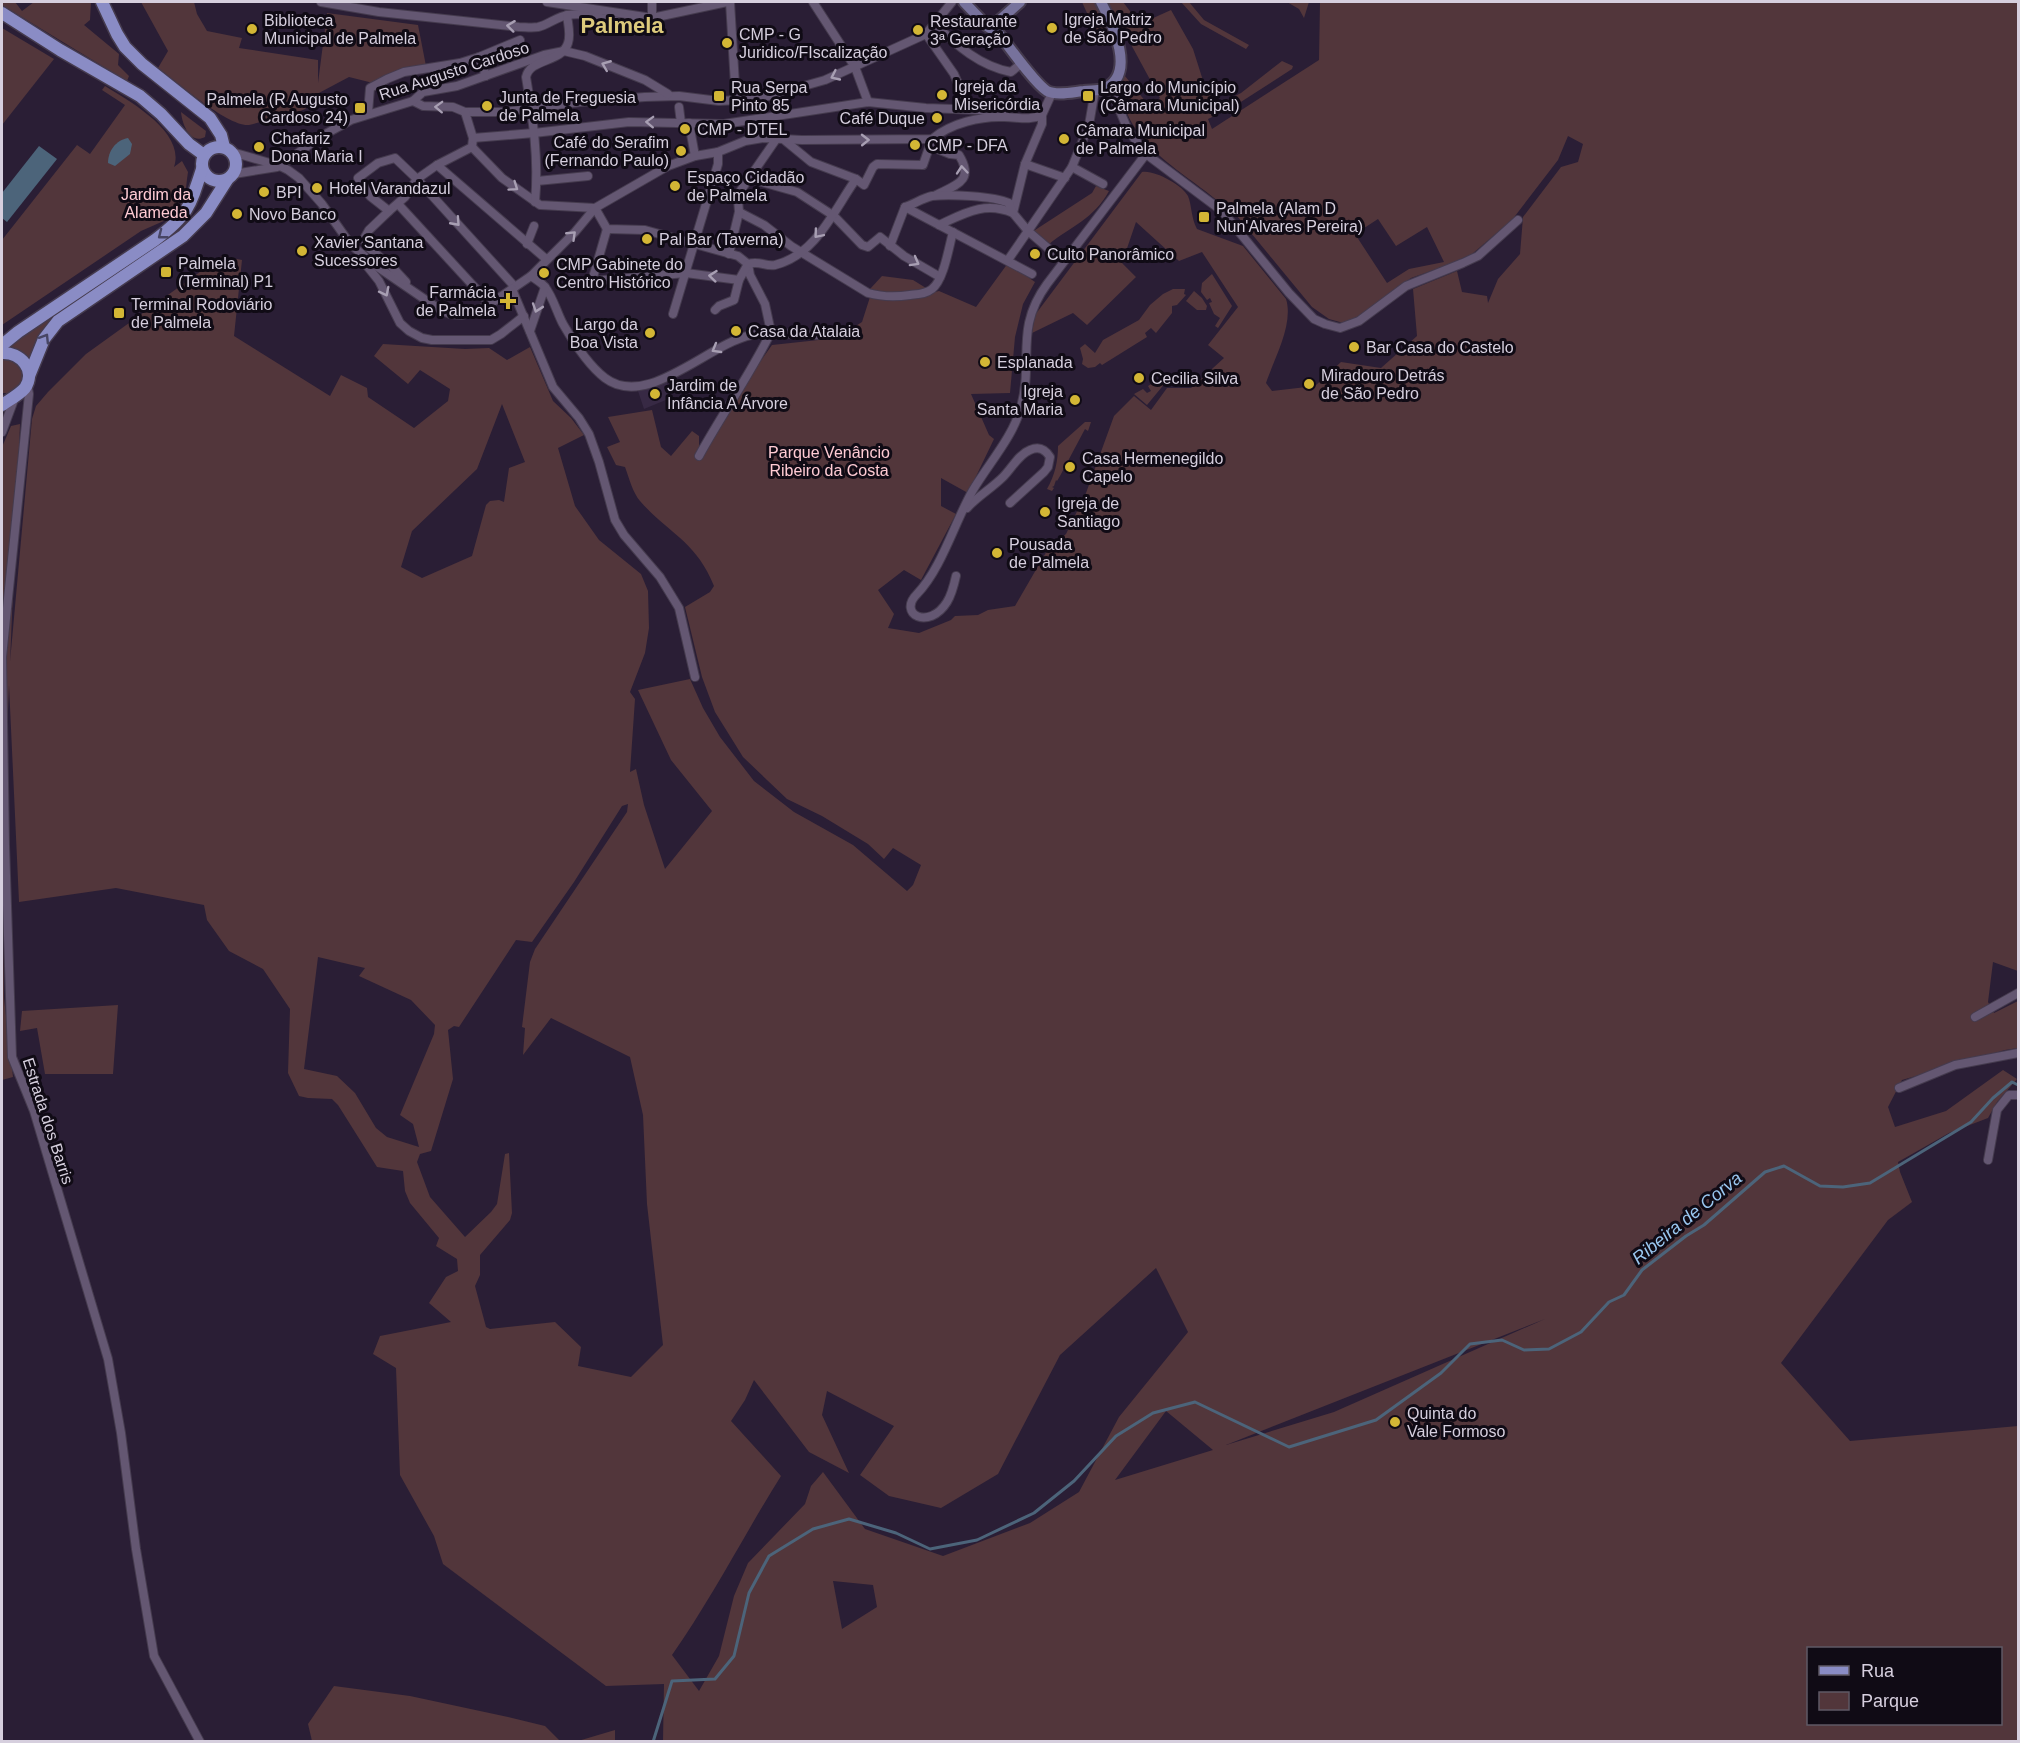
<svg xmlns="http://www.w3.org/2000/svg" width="2020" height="1743" viewBox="0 0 2020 1743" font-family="Arial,sans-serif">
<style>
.built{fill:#372944}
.green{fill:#52363b;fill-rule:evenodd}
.water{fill:#4c647a}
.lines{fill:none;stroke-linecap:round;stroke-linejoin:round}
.stream{stroke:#4c647a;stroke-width:3}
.street-casing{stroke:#453b4e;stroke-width:10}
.secondary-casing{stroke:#453b4e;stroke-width:14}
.primary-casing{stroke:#453b4e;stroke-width:15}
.street{stroke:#645772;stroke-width:8}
.secondary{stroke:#77729c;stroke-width:10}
.primary{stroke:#8a8cc5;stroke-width:12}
.oneway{stroke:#a89fb3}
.oneway2{stroke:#474564}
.poi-dot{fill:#d3b635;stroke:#100b15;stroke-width:2}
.labels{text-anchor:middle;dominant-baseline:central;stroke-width:6;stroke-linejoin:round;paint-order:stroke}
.poi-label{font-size:16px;fill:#d6cfde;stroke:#100b15;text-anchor:start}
.street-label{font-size:16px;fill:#d6cfde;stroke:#100b15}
.park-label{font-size:16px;fill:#ffcbd4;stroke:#100b15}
.water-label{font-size:18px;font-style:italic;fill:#9ac7f0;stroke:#100b15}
.district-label{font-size:22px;font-weight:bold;fill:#ddca7c;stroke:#100b15}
</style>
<rect width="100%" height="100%" fill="#2a1e35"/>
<!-- built -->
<path class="built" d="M666 381 673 397 644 409 638 391Z"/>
<!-- green -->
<g class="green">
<path d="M2 2H15L22 11 34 2H91L90 20 84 25 119 54 118 65 129 76 127 81 2 5Z"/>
<path d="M141 2H194L197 14 207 31 242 38 239 48 318 60V83L327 13 418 25 426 66 373 83 349 77 317 94 316 99 305 109 271 124 268 120C262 121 255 124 249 125 228 127 176 81 158 68L168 51Z"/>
<path d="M1082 2H1097L1112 42 1102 46Z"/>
<path d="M1108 2H1123L1140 24 1171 10 1193 49 1206 90 1217 101 1223 102 1241 93 1282 61 1293 66 1292 69 1233 107 1208 119 1212 129 1319 60 1320 2H2018V971L1993 962 1988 1002 1994 1013 2018 1001V1048L2005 1050 1902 1080 1888 1107 1895 1127 1946 1111 2003 1070 2017 1079 1997 1102 1988 1118 1949 1133 1898 1162 1900 1172 1912 1202 1888 1220 1781 1363 1850 1441 2018 1426V1741H663L664 1684 606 1686 443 1564 434 1536 400 1475 396 1368 373 1354 380 1336 451 1322 429 1303 446 1277 458 1271 457 1259 436 1246 439 1238 410 1203 405 1191 403 1171 377 1167 338 1105 332 1099 308 1098 299 1096 288 1073 290 1009 263 969 229 951 207 920 204 905 116 888 19 902 9 685 2 864V447L11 426 20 424 10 662 32 419 36 406 48 392 86 354 222 256 242 260 234 336 330 396 341 375 367 388 368 397 414 428 448 401 450 389 420 370 408 384 374 356 383 344 465 349 489 348 507 360 530 347 553 401 571 418 584 435 558 448 575 506 599 540 641 574 648 591 649 628 645 653 630 692 635 699 630 772 636 769 644 805 665 869 712 811 671 760 638 690 690 679 703 708 720 737 754 781 794 812 853 845 907 891 913 885 921 865 893 848 884 859 868 844 822 816 787 799 743 757 715 712 702 677 685 607 710 592 714 586C696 541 669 534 640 501 633 493 629 478 625 467L616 465 607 447 620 442 608 417 652 410 661 447 671 456 692 431 699 436V454L720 418 772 345 837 338 862 322 870 297 883 300 897 301 939 291 976 307 1008 263 1035 282 1023 304 1015 337 1010 393 971 394 989 435 994 439 968 493 941 478V506L956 514 921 580 904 570 878 590 894 614 888 628 919 633 951 620 955 616 978 615 988 610 1015 606 1048 549 1066 534 1086 493 1114 416 1134 396 1151 410 1167 388H1191L1224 358 1208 345 1238 307 1202 252 1179 261 1136 222 1122 263 1136 277 1087 325 1073 313 1032 333 1035 315 1142 172C1153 169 1183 185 1188 196 1192 206 1191 218 1197 229L1243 246 1286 299C1294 324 1274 359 1266 383L1272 391 1315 386 1341 362 1381 368 1417 336 1413 289 1457 271 1462 292 1487 296 1488 303 1498 279 1520 254 1523 217 1561 167 1578 162 1583 144 1568 136 1558 160 1512 220 1472 254 1445 266 1411 278 1361 316 1347 324 1329 319 1312 307 1228 205 1225 207C1185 171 1116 141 1122 77L1125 76 1150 107 1160 98ZM1378 219 1396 246 1427 227 1444 262 1409 269 1387 283 1355 234ZM502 404 525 462 509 468 504 502 499 500 490 501 486 505 472 556 422 578 401 567 412 531 477 469ZM628 804 627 812 535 949 530 962 522 1027 525 1028 523 1055 551 1018 630 1057 643 1115 647 1204 663 1345 631 1377 578 1366 581 1347 555 1322 490 1329 486 1327 475 1286 480 1275V1255L510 1220 512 1213 509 1153 505 1154 497 1204 491 1212 465 1237 430 1197 417 1162 420 1154 431 1151 453 1079 448 1030 454 1026 459 1027 516 940 532 942 574 882 622 806ZM318 957 365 968 359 976 411 1000 435 1025 434 1034 400 1115 413 1124 419 1147 387 1137 376 1128 355 1093 337 1076 304 1069ZM1156 1268 1188 1332 1119 1417 1079 1492 1030 1523 943 1556 865 1529 823 1472 811 1486 805 1504 748 1563 734 1596 719 1656 699 1691 672 1655C712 1598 744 1535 781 1476L731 1421 745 1400 754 1380 809 1452 849 1473 822 1415 827 1391 894 1426 860 1475 889 1496 941 1508 998 1474 1060 1355ZM1545 1319 1334 1412 1226 1445ZM1166 1411 1213 1450 1115 1480ZM833 1581 873 1585 877 1607 842 1629ZM1808 1648H2000V1724H1808Z"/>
<path d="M1181 2H1189L1204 20 1249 45 1246 49 1201 24Z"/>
<path d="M1287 2H1309L1304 18 1299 9Z"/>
<path d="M2 28 54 59 2 125Z"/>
<path d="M105 86C129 101 186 132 174 167L182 161 188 172 187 179 186 188 177 207 166 220 141 231 2 325V240L77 145 90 154 125 105 102 90Z"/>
<path d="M181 112 206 131 205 137C190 145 182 124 181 112Z"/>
<path d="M1096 186 1109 191C1094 219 1071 226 1048 245L1032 232 1092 193Z"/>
<path d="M1212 274 1232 306 1218 328 1215 326 1220 318 1214 314 1209 303 1212 302 1210 298 1207 300 1201 292 1202 283Z"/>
<path d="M882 276 913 280 926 288C908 294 888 295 870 289Z"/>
<path d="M1173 289H1185L1184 294 1186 295 1177 305 1172 306V313L1156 333 1151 328 1145 333 1147 337 1102 365 1100 363 1095 367 1088 368 1082 364 1083 359 1080 348 1085 344 1095 353 1103 340 1139 320 1150 305 1163 294Z"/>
<path d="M1194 291 1202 298 1207 306 1206 310H1197L1186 301Z"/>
<path d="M56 313 57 314 34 345 29 362 20 351 7 345Z"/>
<path d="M5 358C19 362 24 367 23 382L11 393H2V359Z"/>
<path d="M1169 373 1171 376 1147 405 1134 394 1143 389 1147 393 1151 391 1148 386Z"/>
<path d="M1085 422H1091L1088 431 1085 429 1060 476 1057 481 1056 480 1054 486 1052 487 1054 488 1052 491 1047 489C1055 475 1058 461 1058 446Z"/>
<path d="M2 882 4 998 13 1077 2 1080Z"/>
<path d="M118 1005 113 1074H45L37 1028 20 1031 22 1011Z"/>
<path d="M334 1686 410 1696 508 1717 545 1726 560 1741H312L308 1724Z"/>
<path d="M615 1730V1741H578Z"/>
</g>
<!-- water -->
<g class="water">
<path d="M128 138 132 144 130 154 115 166 108 163C108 151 116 140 128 138Z"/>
<path d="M39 146 57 159 7 222 2 218V193Z"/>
</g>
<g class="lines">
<!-- stream -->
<path class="stream" d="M653 1742 672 1681 715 1679 734 1656 749 1593 769 1556 813 1529 849 1519 896 1533 930 1549 977 1540 1034 1513 1074 1481 1116 1436 1153 1413 1195 1402 1289 1447 1376 1420 1441 1373 1470 1344 1502 1340 1524 1350 1549 1349 1581 1332 1609 1302 1624 1295 1642 1270 1686 1236 1704 1225 1765 1172 1784 1166 1820 1186 1843 1187 1870 1183 1971 1122 1993 1098 2012 1082 2018 1085"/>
<defs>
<g id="street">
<path d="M321 2 379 12 519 27C525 27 532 28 538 27 548 25 558 16 568 15 598 10 618 32 652 18"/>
<path d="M547 2 652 18 727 2"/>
<path d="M730 2 736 101"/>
<path d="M813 2 855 67 868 102"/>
<path d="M652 18V2"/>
<path d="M935 24C957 46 980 66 1011 72L1022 63"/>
<path d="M926 34 954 74 969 109"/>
<path d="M479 57 486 76"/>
<path d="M1109 85 1128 130 1146 154 1222 211 1289 293 1314 319 1325 324 1340 328 1359 321 1406 286 1463 263 1478 256 1518 220"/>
<path d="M1052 93 1042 115V124L1025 164 1013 213 1028 231 1056 255"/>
<path d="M413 101 423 106 453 107 465 112H504L580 102 645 97 679 96 719 101 758 99 825 80 926 34 952 2"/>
<path d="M679 107 681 123"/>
<path d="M465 112 473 138 472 147 437 165 417 179 515 287"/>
<path d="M368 113 370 88 387 79 404 72 460 63 479 57 520 40"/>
<path d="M689 123 695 156"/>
<path d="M473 138 534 133 629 122 724 124 868 102 926 108 981 110 1005 114"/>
<path d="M783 139 811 162 856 179 864 185 873 167 877 164 923 165 932 139"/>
<path d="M930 146 950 154 959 155C975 181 956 185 936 195"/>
<path d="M472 147 502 178 540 205 595 208 607 229 645 230 738 256 748 264 750 275 765 304 771 332"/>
<path d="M232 152 280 166 288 170 299 178 322 204 351 245 379 268 439 309 450 314 462 315 475 312 490 304 531 276 575 232 595 208 668 166 695 156 718 152 745 141 763 138 802 140 932 139C951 123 981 116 1004 117 1018 117 1029 121 1042 115"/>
<path d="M395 158 417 179 405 197 389 211 370 196 358 178 378 163Z"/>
<path d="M1025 164 1065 178"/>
<path d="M437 165 546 259"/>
<path d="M280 166 320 137 351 120 413 101 423 92 457 86 544 55 564 51 585 56 645 80 668 94"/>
<path d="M1072 167 1103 184"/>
<path d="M234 174 277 167"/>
<path d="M748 178 797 192 834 216 862 245 868 247 880 237 904 256 940 277"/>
<path d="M537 181 588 176"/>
<path d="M535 202C539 160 533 119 526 77 530 58 562 63 568 43 571 35 568 24 567 15"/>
<path d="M398 204 490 304"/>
<path d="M905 207 1032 274"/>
<path d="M389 211 369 230 365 237V241L369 248 393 268 406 282"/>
<path d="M739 212 764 225 791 246 868 293C882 297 896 297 910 295 918 294 926 294 932 289 944 280 949 246 953 232"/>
<path d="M939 225C965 213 985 201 1013 213"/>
<path d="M607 229 592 281 686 273 739 280"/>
<path d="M527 244 534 226"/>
<path d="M890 246 905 207C914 204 923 198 932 196 950 194 993 196 1009 203L1012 212"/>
<path d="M729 254 739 212 738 199 741 190 777 138"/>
<path d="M359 256 379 281 400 323 409 331 422 338 432 340H491L501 334 524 316"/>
<path d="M1008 260 1072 167 1089 125 1095 90"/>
<path d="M531 276C535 279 542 283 545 287 553 297 557 313 563 324 574 343 588 365 605 378 647 410 708 344 751 335 775 330 800 336 824 335"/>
<path d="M512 289 553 387 579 418 589 434 599 462 615 520 624 535 660 577 679 608 695 677"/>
<path d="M715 310 719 306 734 300 739 280 748 264C760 260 765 267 775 265 816 255 834 210 856 179"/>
<path d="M673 314 718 164V152"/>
<path d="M530 331 545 287"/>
<path d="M27 383 29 394 2 657 5 845 12 1057 34 1111 108 1359 121 1433 136 1549 154 1656 200 1742"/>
<path d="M2 432 15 397"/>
<path d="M699 456C722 414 750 375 771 332"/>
<path d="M967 508C978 496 992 488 1003 477 1012 468 1019 454 1030 450 1039 446 1045 449 1050 457L1048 467 1044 472 1010 503"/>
<path d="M956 576C954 585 952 594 947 602 929 631 897 614 917 594 942 568 955 521 973 490 989 463 1013 437 1021 407 1034 360 1014 329 1047 284L1146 154"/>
<path d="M1975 1017 2018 993"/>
<path d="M1899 1088 1955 1065 2018 1053"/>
<path d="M1988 1160 1997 1110 2009 1095H2018"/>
</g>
<g id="secondary">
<path d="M964 2 987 26 990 28 993 26C1005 41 1034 83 1047 91 1057 96 1073 92 1084 91 1090 90 1097 91 1103 89 1138 76 1112 23 1101 2"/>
<path d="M993 26 1020 2"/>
</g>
<g id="primary">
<path d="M102 2 117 34 125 47 142 64 210 118 221 135 224 147"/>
<path d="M2 13 60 50 140 96 161 114 189 144 204 155"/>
<circle cx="219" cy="164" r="17"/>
<path d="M2 345 18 332 155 240C188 215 190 207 202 169"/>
<path d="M2 353C20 352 37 370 25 388 19 395 9 400 2 405"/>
<path d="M29 376 44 339 58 321 183 236 206 213 227 180"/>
</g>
</defs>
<!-- street casing -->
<use href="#street" class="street-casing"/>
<!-- secondary casing -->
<use href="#secondary" class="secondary-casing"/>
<!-- primary casing -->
<use href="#primary" class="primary-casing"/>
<!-- street -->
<use href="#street" class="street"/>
<!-- secondary -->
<use href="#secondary" class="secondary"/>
<!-- primary -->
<use href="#primary" class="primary"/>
</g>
<!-- one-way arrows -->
<defs><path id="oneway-chevron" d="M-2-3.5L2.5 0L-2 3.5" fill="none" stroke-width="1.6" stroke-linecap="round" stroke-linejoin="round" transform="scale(1.5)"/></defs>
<g class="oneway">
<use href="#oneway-chevron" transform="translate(511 26) rotate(-173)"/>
<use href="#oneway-chevron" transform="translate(606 65) rotate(-158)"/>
<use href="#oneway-chevron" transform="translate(835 76) rotate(155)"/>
<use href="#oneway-chevron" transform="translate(439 107) rotate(-178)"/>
<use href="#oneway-chevron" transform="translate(650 122) rotate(-178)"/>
<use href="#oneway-chevron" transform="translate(865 140) rotate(-1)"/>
<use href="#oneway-chevron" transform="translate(962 170) rotate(-95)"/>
<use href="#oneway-chevron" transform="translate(514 187) rotate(35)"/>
<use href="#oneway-chevron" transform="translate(456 222) rotate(48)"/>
<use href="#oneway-chevron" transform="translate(818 234) rotate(130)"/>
<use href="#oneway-chevron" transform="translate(572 235) rotate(-44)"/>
<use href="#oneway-chevron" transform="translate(915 262) rotate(29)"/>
<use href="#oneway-chevron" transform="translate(713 276) rotate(-174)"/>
<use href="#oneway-chevron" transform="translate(385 292) rotate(63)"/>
<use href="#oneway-chevron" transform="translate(537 308) rotate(109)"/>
<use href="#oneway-chevron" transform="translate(716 349) rotate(150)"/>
</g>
<g class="oneway2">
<use href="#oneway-chevron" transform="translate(162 235) rotate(142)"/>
<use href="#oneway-chevron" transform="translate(45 338) rotate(-58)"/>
</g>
<!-- markers -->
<g class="poi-dot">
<circle cx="1052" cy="28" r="6"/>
<circle cx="252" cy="29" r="6"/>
<circle cx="918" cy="30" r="6"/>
<circle cx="727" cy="43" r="6"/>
<circle cx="942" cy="95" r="6"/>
<rect x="713" y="90" width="12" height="12" rx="3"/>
<rect x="1082" y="90" width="12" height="12" rx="3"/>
<circle cx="487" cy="106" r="6"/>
<rect x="354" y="102" width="12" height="12" rx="3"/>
<circle cx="937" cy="118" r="6"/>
<circle cx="685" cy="129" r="6"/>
<circle cx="1064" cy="139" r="6"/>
<circle cx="915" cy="145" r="6"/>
<circle cx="259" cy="147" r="6"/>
<circle cx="681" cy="151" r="6"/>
<circle cx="675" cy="186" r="6"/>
<circle cx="317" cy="188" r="6"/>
<circle cx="264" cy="192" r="6"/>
<circle cx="237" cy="214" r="6"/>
<rect x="1198" y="211" width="12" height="12" rx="3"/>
<circle cx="647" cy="239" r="6"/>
<circle cx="302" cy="251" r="6"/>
<circle cx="1035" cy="254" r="6"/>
<rect x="160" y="266" width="12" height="12" rx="3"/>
<circle cx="544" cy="273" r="6"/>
<path d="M505 292h6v6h6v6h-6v6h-6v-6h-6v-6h6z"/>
<rect x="113" y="307" width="12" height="12" rx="3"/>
<circle cx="736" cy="331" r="6"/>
<circle cx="650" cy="333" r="6"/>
<circle cx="1354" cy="347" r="6"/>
<circle cx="985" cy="362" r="6"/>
<circle cx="1139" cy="378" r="6"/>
<circle cx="1309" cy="384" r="6"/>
<circle cx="655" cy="394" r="6"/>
<circle cx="1075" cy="400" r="6"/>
<circle cx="1070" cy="467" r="6"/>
<circle cx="1045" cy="512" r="6"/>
<circle cx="997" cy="553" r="6"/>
<circle cx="1395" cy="1422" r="6"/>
</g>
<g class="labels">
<!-- poi labels -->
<g class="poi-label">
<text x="1064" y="19">Igreja Matriz<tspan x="1064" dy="18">de São Pedro</tspan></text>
<text x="264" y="20">Biblioteca<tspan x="264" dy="18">Municipal de Palmela</tspan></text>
<text x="930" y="21">Restaurante<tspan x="930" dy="18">3ª Geração</tspan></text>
<text x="739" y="34">CMP - G<tspan x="739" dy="18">Juridico/FIscalização</tspan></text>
<text x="954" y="86">Igreja da<tspan x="954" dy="18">Misericórdia</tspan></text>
<text x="731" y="87">Rua Serpa<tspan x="731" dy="18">Pinto 85</tspan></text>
<text x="1100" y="87">Largo do Município<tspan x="1100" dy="18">(Câmara Municipal)</tspan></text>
<text x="499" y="97">Junta de Freguesia<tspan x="499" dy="18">de Palmela</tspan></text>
<text x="348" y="99" text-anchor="end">Palmela (R Augusto<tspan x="348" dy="18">Cardoso 24)</tspan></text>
<text x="925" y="118" text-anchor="end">Café Duque</text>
<text x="697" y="129">CMP - DTEL</text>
<text x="1076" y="130">Câmara Municipal<tspan x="1076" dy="18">de Palmela</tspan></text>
<text x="271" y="138">Chafariz<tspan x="271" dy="18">Dona Maria I</tspan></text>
<text x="669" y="142" text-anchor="end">Café do Serafim<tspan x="669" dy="18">(Fernando Paulo)</tspan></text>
<text x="927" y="145">CMP - DFA</text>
<text x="687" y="177">Espaço Cidadão<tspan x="687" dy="18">de Palmela</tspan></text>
<text x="329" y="188">Hotel Varandazul</text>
<text x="276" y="192">BPI</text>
<text x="1216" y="208">Palmela (Alam D<tspan x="1216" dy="18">Nun'Alvares Pereira)</tspan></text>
<text x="249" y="214">Novo Banco</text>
<text x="659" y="239">Pal Bar (Taverna)</text>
<text x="314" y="242">Xavier Santana<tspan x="314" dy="18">Sucessores</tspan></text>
<text x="1047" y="254">Culto Panorâmico</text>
<text x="178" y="263">Palmela<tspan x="178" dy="18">(Terminal) P1</tspan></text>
<text x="556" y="264">CMP Gabinete do<tspan x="556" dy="18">Centro Histórico</tspan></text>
<text x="496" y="292" text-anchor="end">Farmácia<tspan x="496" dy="18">de Palmela</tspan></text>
<text x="131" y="304">Terminal Rodoviário<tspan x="131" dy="18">de Palmela</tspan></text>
<text x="638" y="324" text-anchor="end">Largo da<tspan x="638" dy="18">Boa Vista</tspan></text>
<text x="748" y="331">Casa da Atalaia</text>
<text x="1366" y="347">Bar Casa do Castelo</text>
<text x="997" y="362">Esplanada</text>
<text x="1321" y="375">Miradouro Detrás<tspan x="1321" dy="18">de São Pedro</tspan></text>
<text x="1151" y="378">Cecilia Silva</text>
<text x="667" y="385">Jardim de<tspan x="667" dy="18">Infância A Árvore</tspan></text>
<text x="1063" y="391" text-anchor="end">Igreja<tspan x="1063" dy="18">Santa Maria</tspan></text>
<text x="1082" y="458">Casa Hermenegildo<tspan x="1082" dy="18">Capelo</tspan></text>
<text x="1057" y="503">Igreja de<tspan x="1057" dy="18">Santiago</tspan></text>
<text x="1009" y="544">Pousada<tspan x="1009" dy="18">de Palmela</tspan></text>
<text x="1407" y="1413">Quinta do<tspan x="1407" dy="18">Vale Formoso</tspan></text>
</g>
<!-- street labels -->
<g class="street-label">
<text transform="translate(454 71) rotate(-18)">Rua Augusto Cardoso</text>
<text transform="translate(48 1121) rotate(72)">Estrada dos Barris</text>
</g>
<!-- park labels -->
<g class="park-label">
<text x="156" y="194">Jardim da<tspan x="156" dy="18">Alameda</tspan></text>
<text x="829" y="452">Parque Venâncio<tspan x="829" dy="18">Ribeiro da Costa</tspan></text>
</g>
<!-- water labels -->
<g class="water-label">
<text transform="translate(1687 1218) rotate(-39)">Ribeira de Corva</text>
</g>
<!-- district labels -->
<g class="district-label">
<text x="622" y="25">Palmela</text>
</g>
</g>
<!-- border -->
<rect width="2020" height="1743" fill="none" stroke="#d6cfde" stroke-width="6"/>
<!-- legend -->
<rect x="1807" y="1647" width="195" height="78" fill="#100b15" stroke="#5f5965" stroke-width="1.5"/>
<rect x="1819" y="1666" width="30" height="9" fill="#8a8cc5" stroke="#5f5965" stroke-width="1.5"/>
<text x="1861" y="1677" font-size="18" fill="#d6cfde">Rua</text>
<rect x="1819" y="1692" width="30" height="18" fill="#52363b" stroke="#5f5965" stroke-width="1.5"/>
<text x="1861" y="1707" font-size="18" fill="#d6cfde">Parque</text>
</svg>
